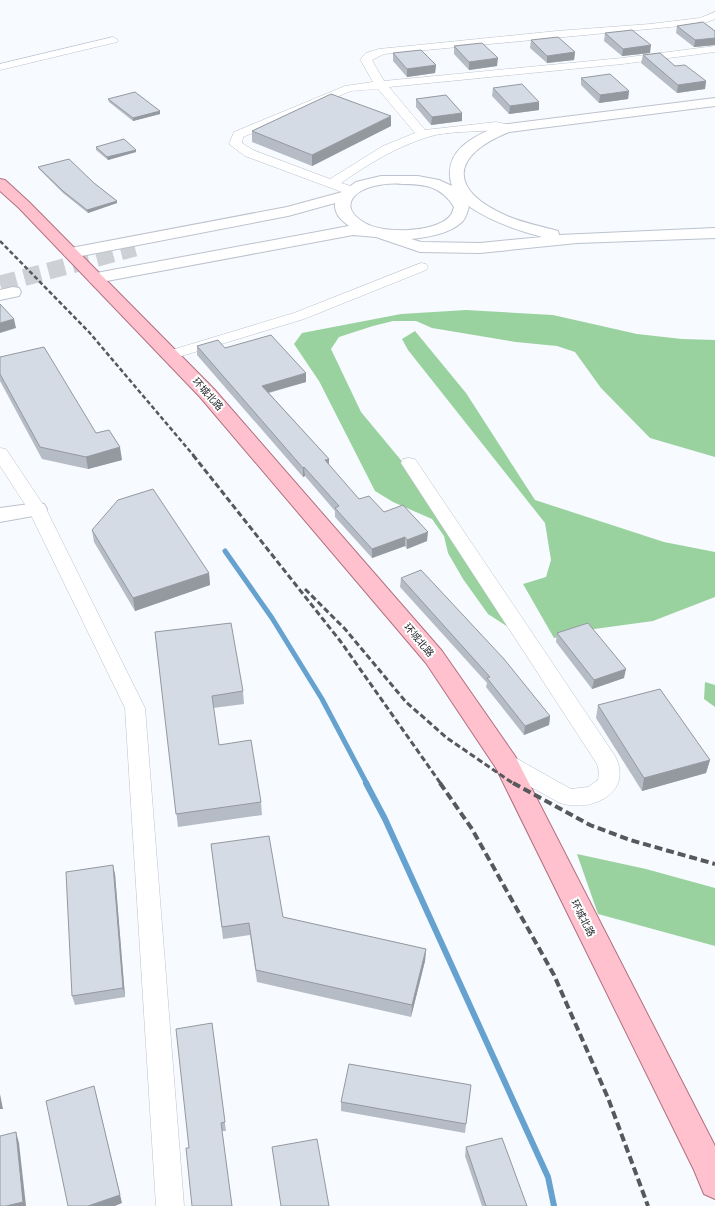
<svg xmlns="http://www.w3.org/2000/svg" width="715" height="1206" viewBox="0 0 715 1206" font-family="Arial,'Noto Sans SC',sans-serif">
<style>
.forest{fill:#9ad29f}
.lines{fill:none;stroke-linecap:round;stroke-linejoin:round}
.stream-far1{stroke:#66a2cf;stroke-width:5}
.stream{stroke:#66a2cf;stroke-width:6}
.tertiary-tunnel{stroke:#cdd0d4;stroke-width:17;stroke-dasharray:17 8;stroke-linecap:butt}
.minor-casing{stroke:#bcc3ce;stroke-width:1}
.tertiary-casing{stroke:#bcc3ce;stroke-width:2}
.primary-casing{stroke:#b2707e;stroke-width:2}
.minor{fill:#fff;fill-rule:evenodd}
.tertiary{fill:#fff;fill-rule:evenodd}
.primary{fill:#fec1cd;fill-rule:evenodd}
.rail-far2{stroke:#56585c;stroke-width:2.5;stroke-dasharray:4.5 2.5;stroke-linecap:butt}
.rail-far1{stroke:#56585c;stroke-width:3;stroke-dasharray:6 3;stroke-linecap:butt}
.rail{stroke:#56585c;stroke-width:4;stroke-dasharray:8 4;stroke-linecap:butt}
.wall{fill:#b6bcc5}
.shaded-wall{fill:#9499a0}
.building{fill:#d4dbe5;stroke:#9499a0}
.labels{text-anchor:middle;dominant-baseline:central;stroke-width:4;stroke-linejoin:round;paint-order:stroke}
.street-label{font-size:10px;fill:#25272b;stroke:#fff}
</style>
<rect width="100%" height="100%" fill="#f7fafe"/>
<!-- forest -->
<g class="forest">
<path d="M466 310 553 315 637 334 682 339 715 340V457L650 438 601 388 575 352 557 346 516 342 432 328 416 321H393L373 326 339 337 331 349 361 412 405 465 508 619V627L488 614 463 579 448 553 444 536 432 519 393 502 375 491 319 381 294 344 302 333 401 314Z"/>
<path d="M415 331 466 393 535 500 664 542 715 552V597L653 621 587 630 554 638 523 584 546 577 551 560 545 523 408 350 402 339Z"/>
<path d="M705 682 715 685V707L704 699Z"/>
<path d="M577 854 646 869 715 888V946L598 914Z"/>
</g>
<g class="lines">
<!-- stream-far1 -->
<path class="stream-far1" d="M225 551 272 618 322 699 367 784"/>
<!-- stream -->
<path class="stream" d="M366 783 385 819 548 1177 554 1206"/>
<!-- tertiary-tunnel -->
<path class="tertiary-tunnel" d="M0 284 135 248"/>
<defs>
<g id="minor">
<path d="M715 12V19L702 24 384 54 372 60 373 62 384 81 622 58 715 46V52L622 64 389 87 425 130 496 122 510 125 512 128 510 131 506 132 496 130C476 132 446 131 428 137 396 147 370 163 341 183L357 188 359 191 357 194H347L245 156 229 144 234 132 345 86 373 82 360 59 366 53 379 49 557 31 650 24 700 18ZM378 89 415 133 383 146 330 179 253 150 242 143 243 137 351 91Z"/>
<path d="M113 37 118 40 117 42 0 70V64Z"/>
<path d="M421 263 426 264 428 267 426 270 304 319 175 358 170 360 165 358 162 355 165 352 294 313Z"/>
<path d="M0 448 6 449 46 509 145 708 184 1206H156L125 708 28 509 0 466Z"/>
<path d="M409 458 415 459 615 756C634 793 591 813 560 803L498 769 495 763 498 757 506 755 514 757 571 789 588 787 598 780 599 772 597 764 401 463 403 459Z"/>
</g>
<g id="tertiary">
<path d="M715 98V106L509 132C450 156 448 190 507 216 524 223 540 226 558 231L559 235 715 228V238L577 243 480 253 420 252 376 237 353 235 96 283 90 282 88 278 90 274 96 273 349 226C341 220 334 214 335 203L288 216 71 258 65 256 63 253 65 250 71 248 287 207 342 192 356 182 381 176H418L439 180 452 186C441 151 474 136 501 125ZM402 184C425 184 441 186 454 207 453 210 452 214 450 216 436 233 383 234 365 223 340 209 350 192 374 186 383 184 393 183 402 184ZM467 205C490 221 515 230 542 237L480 243 421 242 411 239C428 237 449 234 462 222 466 218 467 212 469 207Z"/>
<path d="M13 287 19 288 21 292 19 296 0 300V290Z"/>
<path d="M37 503 44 504 47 509 44 514 0 522V508Z"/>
</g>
<path id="primary" d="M0 179 5 180 29 202 214 389 442 651 515 756 715 1146V1199L704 1194 694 1170 496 768 426 663 200 397 19 208 0 191Z"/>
</defs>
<!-- minor casing -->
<use href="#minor" class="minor-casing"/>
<!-- tertiary casing -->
<use href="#tertiary" class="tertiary-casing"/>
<!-- primary casing -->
<use href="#primary" class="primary-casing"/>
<!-- minor -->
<use href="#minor" class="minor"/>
<!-- tertiary -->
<use href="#tertiary" class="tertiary"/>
<!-- primary -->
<use href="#primary" class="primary"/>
<!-- rail-far2 -->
<path class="rail-far2" d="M0 241 89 332 194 456"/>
<!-- rail-far1 -->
<g class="rail-far1">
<path d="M193 455 341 642 441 784"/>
<path d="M305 589 345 629 406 702 447 738 514 784"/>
</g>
<!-- rail -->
<g class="rail">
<path d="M440 783 472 829 554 975 608 1098 648 1206"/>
<path d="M513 783 590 825 630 840 715 864"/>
</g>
</g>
<!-- wall -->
<g class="wall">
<path d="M677 26 715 31V45L694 47 676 33Z"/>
<path d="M605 33 650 53 622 56 604 41Z"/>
<path d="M531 40 575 52 574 60 547 63 530 48Z"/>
<path d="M454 46 497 66 469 70 454 54Z"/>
<path d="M393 53 436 65 435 73 407 77 393 61Z"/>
<path d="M643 55 706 81 705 89 677 93 641 63Z"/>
<path d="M581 78 629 91 628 99 599 103 581 85Z"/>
<path d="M493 88 539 102V110L509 114 492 96Z"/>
<path d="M108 99 160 111V114L133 121 109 102Z"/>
<path d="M416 99 462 121 431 125 416 107Z"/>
<path d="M391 126 312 166 252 142V131Z"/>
<path d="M96 147 136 150V152L108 160 96 150Z"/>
<path d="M38 167 94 183 117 201V203L88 213 63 193 39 169Z"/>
<path d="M197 346 225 348 306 373V382L269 393 329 459V466L359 499 384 512 427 541 407 549 405 546 372 558 335 517V511L305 476 303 477 197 355Z"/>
<path d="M0 357 96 433 122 460 88 469 42 459 0 381Z"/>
<path d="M92 530 209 573 210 585 135 611 94 542Z"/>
<path d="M401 578 550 716 549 725 524 735 486 687 487 683 400 587Z"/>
<path d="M155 632 243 691 244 704 213 708 219 745 261 802 262 815 178 827Z"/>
<path d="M557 633 624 678 592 689 556 642Z"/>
<path d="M598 705 710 760 706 773 642 791 596 718Z"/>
<path d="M211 844 283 917 426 949 425 961 411 1017 257 982 250 935 223 939Z"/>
<path d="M115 874 125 997 75 1005 72 996Z"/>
<path d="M212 1023 226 1131H222L232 1206 189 1148Z"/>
<path d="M471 1085 465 1133 341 1111V1102Z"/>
<path d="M272 1147 329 1206H281Z"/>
<path d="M466 1147 527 1206H482L465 1156Z"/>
</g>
<!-- shaded-wall -->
<g class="shaded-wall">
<path d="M715 38V45L694 47 695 40Z"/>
<path d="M651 45 650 53 622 56 623 49Z"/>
<path d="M575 52 574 60 547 63V56Z"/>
<path d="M498 58 497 66 469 70V62Z"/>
<path d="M436 65 435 73 407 77V69Z"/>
<path d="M706 81 705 89 677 93 678 85Z"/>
<path d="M629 91 628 99 599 103 600 95Z"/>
<path d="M539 102V110L509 114 510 106Z"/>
<path d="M160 111V114L133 121V118Z"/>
<path d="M462 113V121L431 125 432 117Z"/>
<path d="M391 116V126L312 166V155Z"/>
<path d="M136 150V152L108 160 107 157Z"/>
<path d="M117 201V203L88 213 87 210Z"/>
<path d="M14 319 16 328 0 333V323Z"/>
<path d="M306 373V382L263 394 262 386Z"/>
<path d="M120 447 122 460 88 469 86 457Z"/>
<path d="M329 459V467L325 460Z"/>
<path d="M304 467 305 476 303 477V468Z"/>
<path d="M428 532 427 541 407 549V540Z"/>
<path d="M405 537V546L372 558V549Z"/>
<path d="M209 573 210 585 135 611 133 598Z"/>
<path d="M626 669 624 678 592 689 594 680Z"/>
<path d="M550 716 549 725 524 735 525 726Z"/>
<path d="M710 760 706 773 642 791 644 778Z"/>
<path d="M113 865 115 874 125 997 123 988Z"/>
<path d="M426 949 425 961 411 1017 412 1005Z"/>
<path d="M0 1094 3 1109H0Z"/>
<path d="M96 1094 122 1203 115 1206H88Z"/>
<path d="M16 1132 19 1143 26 1206H6Z"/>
</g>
<!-- building -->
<g class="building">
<path d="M703 22 715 31V38L695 40 677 26Z"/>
<path d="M632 30 651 45 623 49 605 33Z"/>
<path d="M558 37 575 52 547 56 531 40Z"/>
<path d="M482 43 498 58 469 62 454 46Z"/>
<path d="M421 50 436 65 407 69 393 53Z"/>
<path d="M660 53 675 66 685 65 706 81 678 85 643 55Z"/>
<path d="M610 74 629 91 600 95 581 78Z"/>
<path d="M522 84 539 102 510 106 493 88Z"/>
<path d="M135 92 160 111 133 118 108 99Z"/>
<path d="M331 94 391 116 312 155 252 131Z"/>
<path d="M446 95 462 113 432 117 416 99Z"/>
<path d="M124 139 136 150 107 157 96 147Z"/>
<path d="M69 159 94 183 117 201 87 210 63 191 38 167Z"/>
<path d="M0 304 14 319 0 323Z"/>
<path d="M271 335 306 373 262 386 329 459 325 460 359 499 369 496 384 512 403 505 428 532 407 540 405 537 372 549 335 508 339 506 304 467 303 468 197 346 218 340 225 348Z"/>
<path d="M44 347 96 433 109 430 120 447 86 457 40 447 0 374V357Z"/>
<path d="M153 489 209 573 133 598 92 530 118 500Z"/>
<path d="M421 570 504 659 550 716 525 726 487 678 490 677 401 578Z"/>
<path d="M231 623 243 691 212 696 219 745 251 740 261 802 176 814 155 632Z"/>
<path d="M588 623 626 669 594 680 557 633Z"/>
<path d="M660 689 710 760 644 778 598 705Z"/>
<path d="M269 836 283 917 426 949 412 1005 256 970 249 923 222 927 211 844Z"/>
<path d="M113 865 123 988 72 996 66 872Z"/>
<path d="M212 1023 225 1122 221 1123 232 1206H192L186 1148H189L176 1029Z"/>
<path d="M349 1064 471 1085 466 1124 341 1102Z"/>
<path d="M94 1086 120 1195 88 1206H68L46 1101Z"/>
<path d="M16 1132 23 1202 6 1206H0V1136Z"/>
<path d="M502 1138 527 1206H486L466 1147Z"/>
<path d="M317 1139 329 1206H281L272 1147Z"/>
</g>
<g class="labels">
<!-- street labels -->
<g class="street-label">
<text transform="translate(208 394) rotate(48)">环城北路</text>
<text transform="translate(419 640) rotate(50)">环城北路</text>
<text transform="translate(583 918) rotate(63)">环城北路</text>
</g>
</g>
</svg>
